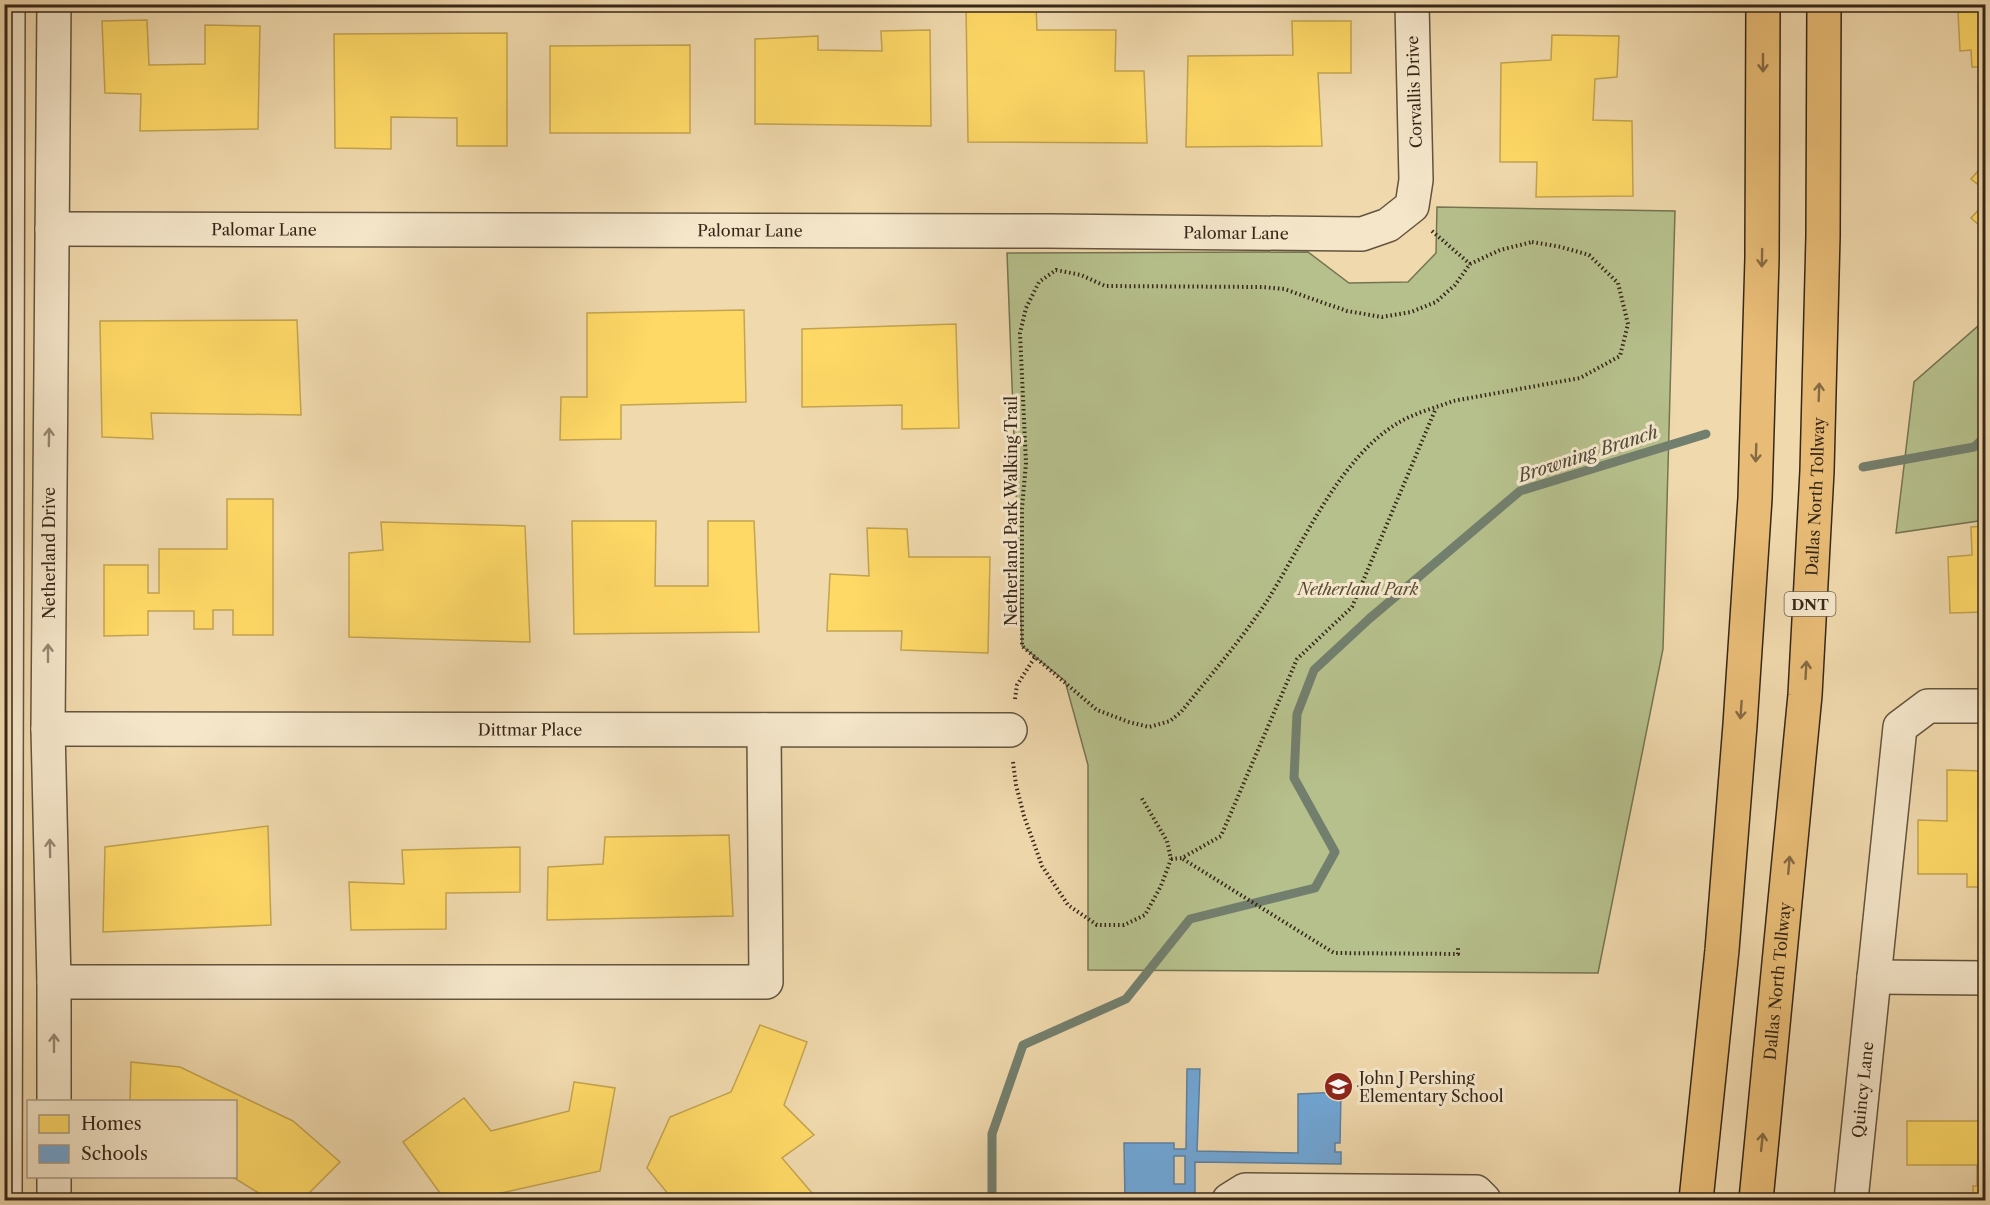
<svg xmlns="http://www.w3.org/2000/svg" width="1990" height="1205" viewBox="0 0 1990 1205" font-family="'Libre Caslon Text',serif">
<style>
.green{fill:#b6c08c;stroke:#767452;stroke-width:1.5}
.homes{fill:#ffd966;stroke:#c3a44f;stroke-width:1.5}
.schools{fill:#6fa8dc;stroke:#5e81a2;stroke-width:1.5;fill-rule:evenodd}
.lines{fill:none;stroke-linecap:round;stroke-linejoin:round}
.stream{stroke:#737f6e;stroke-width:9}
.minor-casing{stroke:#64543e;stroke-width:36}
.highway-casing{stroke:#362719;stroke-width:36}
.path{stroke:#362719;stroke-width:4;stroke-dasharray:1.5 3;stroke-linecap:butt}
.minor{stroke:#f5e6ca;stroke-width:33}
.highway{stroke:#e8bc76;stroke-width:33}
.oneway{stroke:#866a43}
.oneway2{stroke:#968672}
.labels{text-anchor:middle;dominant-baseline:central;stroke-width:6;stroke-linejoin:round;paint-order:stroke}
.shield{fill:#f5e6ca;stroke:#6f604e;stroke-width:1.5}
.shield-label{font-size:15px;font-weight:bold;fill:#362719}
.street-label{font-size:16px;fill:#362719;stroke:#f5e6ca}
.park-label{font-size:16px;font-style:italic;fill:#564d36;stroke:#f5e6ca}
.poi-label{font-size:16px;fill:#362719;stroke:#f5e6ca;text-anchor:start}
.water-label{font-size:18px;font-style:italic;fill:#4f4c3c;stroke:#f5e6ca}
</style>
<rect width="100%" height="100%" fill="#f0d9ad"/>
<filter id="stains"><feTurbulence type="fractalNoise" baseFrequency=".00333" numOctaves="4"/><feColorMatrix values="0 0 0 0 .2 0 0 0 0 .09 0 0 0 0 .02 0 0 0 .5 -.17"/></filter>
<radialGradient id="worn" r=".72"><stop offset=".6" stop-color="#630" stop-opacity="0"/><stop offset="1" stop-color="#630" stop-opacity=".3"/></radialGradient>
<!-- green -->
<g class="green">
<path d="M1437 207 1675 211 1663 649 1598 973 1088 970V765L1065 681 1022 646 1007 253 1308 252 1349 283 1408 282 1436 253Z"/>
<path d="M1985 320V520L1896 533 1914 382Z"/>
</g>
<!-- homes -->
<g class="homes">
<path d="M966 6H1036L1037 30H1116L1115 71H1144L1147 143 968 142Z"/>
<path d="M1986 11V67H1972L1971 50 1960 51 1958 12Z"/>
<path d="M147 20 149 65 205 64V25L260 26 258 129 140 131 141 94 105 93 102 21Z"/>
<path d="M1292 21H1351V73H1318L1322 146 1186 147 1188 56 1293 55Z"/>
<path d="M930 30 931 126 755 124V39L818 36V50L882 51 881 31Z"/>
<path d="M507 33V146H457V118L391 117V149L335 148 334 34Z"/>
<path d="M1552 35 1619 36 1617 77 1595 79 1593 120 1632 121 1633 196 1536 197 1537 162H1500L1501 63 1551 60Z"/>
<path d="M690 45V133H550V46Z"/>
<path d="M1978 86H1986V110H1979Z"/>
<path d="M1986 162V191L1971 179Z"/>
<path d="M1986 202V231L1971 218Z"/>
<path d="M744 310 746 402 621 405V439L560 440 561 397H587V313Z"/>
<path d="M297 320 301 415 151 413 153 439 102 437 100 321Z"/>
<path d="M956 324 959 428 902 429V405L802 407V329Z"/>
<path d="M227 499H273V635H233V610H213V629H194V611H148V635L104 636V565H148V593H159V549H227Z"/>
<path d="M572 521H656L655 586H708V521H754L759 632 574 634Z"/>
<path d="M381 522 525 526 530 642 349 637V553L383 550Z"/>
<path d="M1986 526V612L1950 613 1948 557 1972 555 1971 527Z"/>
<path d="M867 528 907 529 909 557H990L988 653 901 650 902 631H827L830 574 869 576Z"/>
<path d="M1947 770 1986 771V887H1967V874H1918V820L1947 821Z"/>
<path d="M268 826 271 925 103 932 105 847Z"/>
<path d="M729 835 733 916 547 920 548 867 603 864 605 837Z"/>
<path d="M520 847V892L446 893V929L351 930 349 882 404 884 402 850Z"/>
<path d="M760 1025 807 1042 784 1105 814 1135 782 1158 818 1200H673L647 1168 670 1117 731 1092Z"/>
<path d="M131 1062 180 1067 293 1121 340 1162 302 1200H270L231 1176H236V1102H130Z"/>
<path d="M574 1082 615 1088 600 1171 470 1200H445L403 1142 464 1098 491 1131 569 1111Z"/>
<path d="M1979 1095H1986V1200L1973 1198V1186H1977V1165H1907V1121H1979Z"/>
</g>
<!-- schools -->
<path class="schools" d="M1187 1069H1200L1197 1151 1298 1153V1094L1341 1092 1340 1143H1335V1152H1341V1164L1195 1162V1200H1125L1124 1143H1174V1149H1186ZM1174 1156H1185V1184H1174Z"/>
<g class="lines">
<!-- stream -->
<g class="stream">
<path d="M1863 467 1974 447 1986 436"/>
<path d="M992 1200V1134L1023 1045 1126 999 1190 919 1315 888 1335 852 1294 778 1297 714 1314 670 1369 619 1520 491 1706 434"/>
</g>
<defs>
<g id="minor">
<path d="M54 4 48 729 54 982V1102"/>
<path id="s1" d="M52 229 1047 231 1362 234 1388 225 1412 206 1416 180 1412 4"/>
<path id="s2" d="M48 729 1010 730"/>
<path d="M1874 977 1986 978"/>
<path d="M54 982H766L764 730"/>
<path d="M54 1176V1200"/>
<path d="M5 1200 8 4"/>
<path d="M1229 1200 1245 1190 1476 1192 1484 1200"/>
<path id="s3" d="M1851 1200 1900 727 1928 706H1986"/>
</g>
<g id="highway">
<path d="M1696 1200 1722 950 1740 725 1755 498 1762 258 1763 4"/>
<path id="s4" d="M1756 1200 1805 695 1817 471 1823 236 1824 4"/>
</g>
</defs>
<!-- minor casing -->
<use href="#minor" class="minor-casing"/>
<!-- highway casing -->
<use href="#highway" class="highway-casing"/>
<!-- path -->
<g class="path">
<path d="M1432 231 1470 264"/>
<path d="M1532 242 1561 247 1589 255 1618 283 1628 324 1620 356 1580 378 1453 401C1435 408 1414 413 1398 423 1339 458 1303 544 1267 601 1241 640 1210 676 1181 712L1170 721 1149 727 1129 722 1097 710 1022 646V508L1026 463 1020 333 1026 308 1039 282 1056 270 1081 275 1105 286 1262 287 1284 289 1347 311 1382 317 1411 312 1436 302 1455 285 1470 264 1500 250Z"/>
<path d="M1015 699 1017 685 1035 657"/>
<path d="M1013 762 1016 785 1024 816 1042 866 1068 905 1097 925H1124L1145 915 1161 886 1171 859 1167 841 1141 797"/>
<path d="M1171 859 1182 858 1221 836 1297 659 1352 607 1436 408"/>
<path d="M1183 859 1334 953 1458 954V948"/>
</g>
<!-- minor -->
<use href="#minor" class="minor"/>
<!-- highway -->
<use href="#highway" class="highway"/>
</g>
<!-- one-way arrows -->
<defs><path id="oneway-shaft" d="M-6 0H5M1.5-3L5.5 0L1.5 3" fill="none" stroke-width="1.6" stroke-linecap="round" stroke-linejoin="round" transform="scale(1.5)"/></defs>
<g class="oneway">
<use href="#oneway-shaft" transform="translate(1763 63) rotate(90)"/>
<use href="#oneway-shaft" transform="translate(1762 258) rotate(91)"/>
<use href="#oneway-shaft" transform="translate(1819 392) rotate(-88)"/>
<use href="#oneway-shaft" transform="translate(1756 453) rotate(92)"/>
<use href="#oneway-shaft" transform="translate(1806 670) rotate(-87)"/>
<use href="#oneway-shaft" transform="translate(1741 710) rotate(94)"/>
<use href="#oneway-shaft" transform="translate(1789 865) rotate(-85)"/>
<use href="#oneway-shaft" transform="translate(1762 1142) rotate(-84)"/>
</g>
<g class="oneway2">
<use href="#oneway-shaft" transform="translate(49 437) rotate(-89)"/>
<use href="#oneway-shaft" transform="translate(48 653) rotate(-90)"/>
<use href="#oneway-shaft" transform="translate(50 848) rotate(-91)"/>
<use href="#oneway-shaft" transform="translate(54 1043) rotate(-90)"/>
</g>
<!-- icons -->
<defs>
<symbol id="school-disc" viewBox="-11 -11 22 22"><circle r="9.5" fill="#8f2418" stroke="#f5e6ca"/><path d="M0-5L7-2L0 1L-7-2ZM-4 1L0 2.5L4 1V4Q0 6-4 4Z" fill="#fff"/></symbol>
</defs>
<g fill-rule="evenodd">
<use href="#school-disc" x="1322" y="1070" width="33" height="33"/>
</g>
<g class="labels">
<!-- shield labels -->
<rect class="shield" x="1784.5" y="592" width="51" height="24" rx="4.5"/>
<g class="shield-label">
<text x="1810" y="604">DNT</text>
</g>
<!-- street labels -->
<g class="street-label">
<text transform="translate(1414 92) rotate(-92)">Corvallis Drive</text>
<text stroke="none"><textPath href="#s1" startOffset="212">Palomar Lane</textPath></text>
<text stroke="none"><textPath href="#s1" startOffset="698">Palomar Lane</textPath></text>
<text stroke="none"><textPath href="#s1" startOffset="1184">Palomar Lane</textPath></text>
<text stroke="none"><textPath href="#s4" startOffset="706">Dallas North Tollway</textPath></text>
<text transform="translate(1011 511) rotate(-90)">Netherland Park Walking Trail</text>
<text transform="translate(49 553) rotate(-90)">Netherland Drive</text>
<text stroke="none"><textPath href="#s2" startOffset="482">Dittmar Place</textPath></text>
<text stroke="none"><textPath href="#s4" startOffset="220">Dallas North Tollway</textPath></text>
<text stroke="none"><textPath href="#s3" startOffset="111">Quincy Lane</textPath></text>
</g>
<!-- park labels -->
<g class="park-label">
<text x="1358" y="589">Netherland Park</text>
</g>
<!-- poi labels -->
<g class="poi-label">
<text x="1359" y="1078">John J Pershing<tspan x="1359" dy="18">Elementary School</tspan></text>
</g>
<!-- water labels -->
<g class="water-label">
<text transform="translate(1588 454) rotate(-18)">Browning Branch</text>
</g>
</g>
<!-- margin -->
<rect width="1990" height="1205" fill="none" stroke="#f0d9ad" stroke-width="24"/>
<rect x="6" y="6" width="1978" height="1193" fill="none" stroke="#362719" stroke-width="3"/>
<rect x="12" y="12" width="1966" height="1181" fill="none" stroke="#362719" stroke-width="1.5"/>
<!-- legend -->
<rect x="27" y="1100" width="210" height="78" fill="#f5e6ca" stroke="#a99a83" stroke-width="1.5"/>
<rect x="39" y="1115" width="30" height="18" fill="#ffd966" stroke="#a99a83" stroke-width="1.5"/>
<text x="81" y="1130" font-size="18" fill="#362719">Homes</text>
<rect x="39" y="1145" width="30" height="18" fill="#6fa8dc" stroke="#a99a83" stroke-width="1.5"/>
<text x="81" y="1160" font-size="18" fill="#362719">Schools</text>
<rect width="100%" height="100%" filter="url(#stains)"/>
<rect width="100%" height="100%" fill="url(#worn)"/>
</svg>
